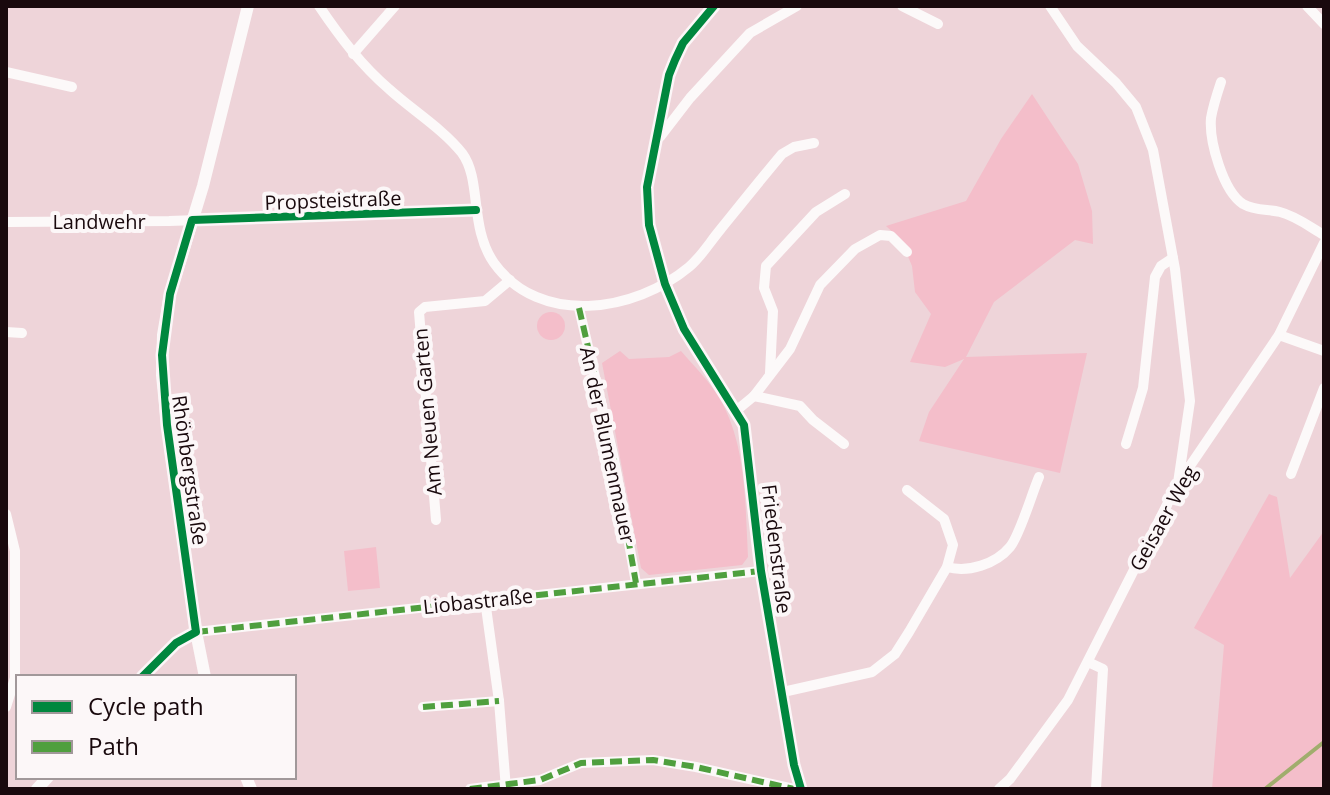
<svg xmlns="http://www.w3.org/2000/svg" width="1330" height="795" viewBox="0 0 1330 795" font-family="'Open Sans',sans-serif">
<style>
.green{fill:#f4beca}
.lines{fill:none;stroke-linecap:round;stroke-linejoin:round}
.stream{stroke:#a0ad6d;stroke-width:4}
.minor{stroke:#fcf9f9;stroke-width:10}
.tertiary{stroke:#fcf9f9;stroke-width:12}
.quiet{stroke:#4f9f3e;stroke-width:6;stroke-dasharray:12 6;stroke-linecap:butt}
.cycleway-casing{stroke:#fcf7f8;stroke-width:13}
.cycleway{stroke:#00873e;stroke-width:8}
.labels{text-anchor:middle;dominant-baseline:central;stroke-width:8;stroke-linejoin:round;paint-order:stroke}
.street-label{font-size:20px;fill:#19090d;stroke:#fcf7f8}
</style>
<rect width="100%" height="100%" fill="#eed4d9"/>
<!-- green -->
<g class="green">
<path d="M1032 94 1078 164 1092 211 1093 244 1075 240 994 302 966 357 1087 353 1060 473 919 441 929 412 964 359 945 367 910 362 931 314 915 292 912 266 901 240 886 226 966 201 1001 139Z"/>
<circle cx="551" cy="326" r="14"/>
<path d="M620 351 629 359 669 357 681 351C694 366 710 382 720 399 747 447 745 504 748 557L742 565 649 575 641 568 602 363Z"/>
<path d="M1269 494 1277 497 1290 578 1324 531V789H1212L1224 645 1194 628Z"/>
<path d="M376 547 380 588 348 591 344 551Z"/>
</g>
<g class="lines">
<!-- stream -->
<path class="stream" d="M1265 789 1324 742"/>
<!-- minor -->
<g class="minor">
<path d="M319 6C340 37 361 65 389 89 412 110 443 129 462 153 482 180 469 227 494 263 540 327 635 312 689 267 701 257 710 242 720 230 741 204 761 179 782 154L794 147 814 143"/>
<path d="M714 6 683 43 675 60 669 75 647 187 649 225 665 284 684 329 744 425 761 571 794 765 801 789"/>
<path d="M902 6 938 24"/>
<path d="M1050 6 1077 46 1116 83 1136 107 1153 150 1175 269 1190 401 1178 483"/>
<path d="M1307 6 1324 24"/>
<path d="M353 54 395 6"/>
<path d="M6 72 72 87"/>
<path d="M1221 82C1217 94 1213 106 1211 118 1209 141 1223 191 1243 204 1255 211 1268 209 1280 212 1296 216 1310 227 1324 235"/>
<path d="M660 137 690 98 750 33 797 6"/>
<path d="M6 222 169 221 476 210"/>
<path d="M579 308 614 459 636 583"/>
<path d="M6 332 22 333"/>
<path d="M1279 335 1324 351"/>
<path d="M770 373 773 311 764 288 766 266 816 212 845 194"/>
<path d="M754 396 800 406 813 420 844 444"/>
<path d="M737 410 754 396 790 349 820 285 855 249 880 235 891 236 907 252"/>
<path d="M1126 444 1143 388 1155 277 1161 266 1173 258"/>
<path d="M1291 474 1324 388"/>
<path d="M6 514 15 551V678L6 707"/>
<path d="M436 520 419 312 425 307 485 301 510 280"/>
<path d="M947 567C968 573 996 564 1010 547 1020 535 1032 493 1039 477"/>
<path d="M485 600 499 701 506 789"/>
<path d="M196 632 761 571"/>
<path d="M1088 662 1103 669 1096 789"/>
<path d="M783 692 872 672 895 654 909 632 947 567 953 545 944 519 907 490"/>
<path d="M423 707 499 701"/>
<path d="M470 789 540 780 581 763 653 760 696 767 794 789"/>
<path d="M999 789 1010 779 1068 700 1177 485 1279 335 1324 243"/>
</g>
<!-- tertiary -->
<g class="tertiary">
<path d="M142 677 176 643 196 632"/>
<path d="M205 677 196 632 167 425 162 375 163 335 170 294 203 186 248 6"/>
<path d="M246 777 251 789"/>
<path d="M37 789 48 777"/>
</g>
<!-- quiet -->
<g class="quiet">
<path d="M579 308 614 459 636 583"/>
<path d="M196 632 761 571"/>
<path d="M423 707 499 701"/>
<path d="M470 789 540 780 581 763 653 760 696 767 794 789"/>
</g>
<defs>
<g id="cycleway">
<path d="M714 6 683 43 675 60 669 75 647 187 649 225 665 284 684 329 744 425 761 571 794 765 801 789"/>
<path d="M142 677 176 643 196 632 167 425 162 355 170 294 192 220 476 210"/>
</g>
</defs>
<!-- cycleway casing -->
<use href="#cycleway" class="cycleway-casing"/>
<!-- cycleway -->
<use href="#cycleway" class="cycleway"/>
</g>
<g class="labels">
<!-- street labels -->
<g class="street-label">
<text transform="translate(333 200) rotate(-2)">Propsteistraße</text>
<text x="99" y="221">Landwehr</text>
<text transform="translate(427 412) rotate(-95)">Am Neuen Garten</text>
<text transform="translate(608 445) rotate(78)">An der Blumenmauer</text>
<text transform="translate(190 470) rotate(82)">Rhönbergstraße</text>
<text transform="translate(1163 518) rotate(-61)">Geisaer Weg</text>
<text transform="translate(777 549) rotate(83)">Friedenstraße</text>
<text transform="translate(478 601) rotate(-6)">Liobastraße</text>
</g>
</g>
<!-- border -->
<rect width="1330" height="795" fill="none" stroke="#19090d" stroke-width="16"/>
<!-- legend -->
<rect x="16" y="675" width="280" height="104" fill="#fcf7f8" stroke="#a1989a" stroke-width="2"/>
<rect x="32" y="701" width="40" height="12" fill="#00873e" stroke="#a1989a" stroke-width="2"/>
<text x="88" y="715" font-size="24" fill="#19090d">Cycle path</text>
<rect x="32" y="741" width="40" height="12" fill="#4f9f3e" stroke="#a1989a" stroke-width="2"/>
<text x="88" y="755" font-size="24" fill="#19090d">Path</text>
</svg>
